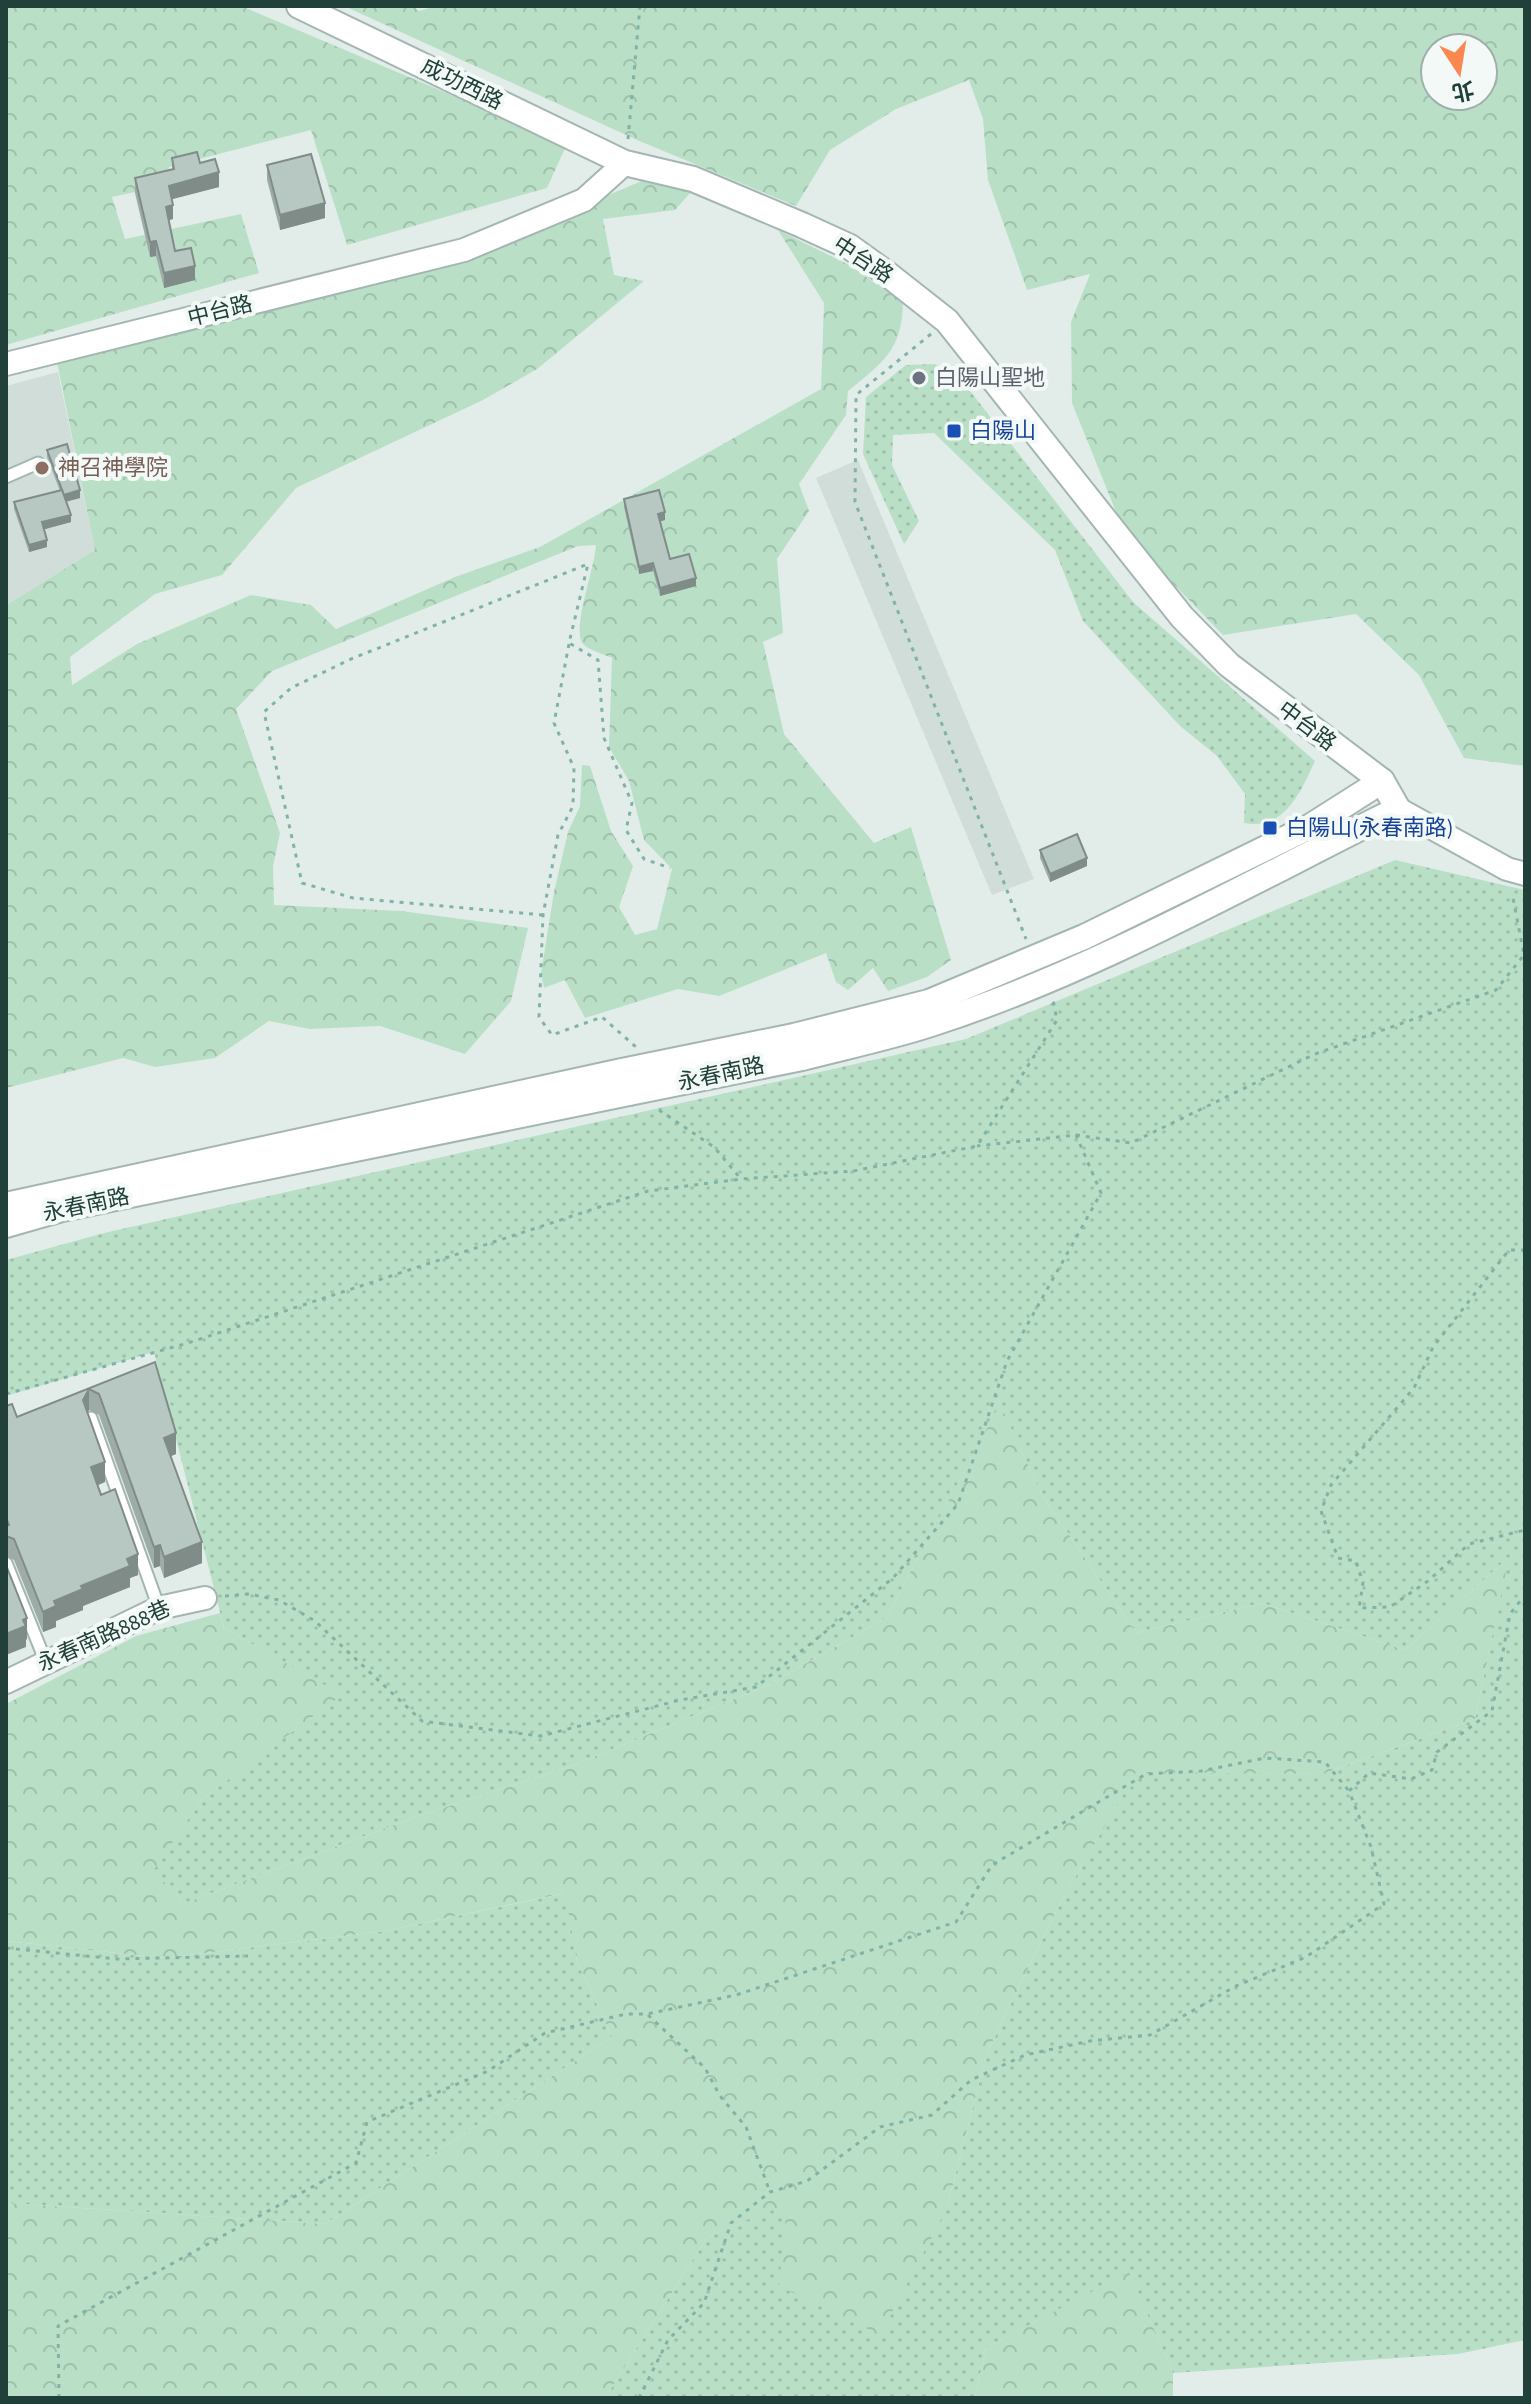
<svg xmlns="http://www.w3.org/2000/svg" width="1531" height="2404" viewBox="0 0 1531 2404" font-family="'Source Sans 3','Noto Sans TC',sans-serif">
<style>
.built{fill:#d0ddd8}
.grass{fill:url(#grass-dots)}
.forest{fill:url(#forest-crowns);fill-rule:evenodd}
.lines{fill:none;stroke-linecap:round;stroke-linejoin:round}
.service-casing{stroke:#a4b6b1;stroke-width:15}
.minor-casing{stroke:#a4b6b1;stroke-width:26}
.tertiary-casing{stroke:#a4b6b1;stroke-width:28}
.path{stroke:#80b3a7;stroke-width:3;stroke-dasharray:4 6;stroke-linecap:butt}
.service{stroke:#fff;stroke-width:11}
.minor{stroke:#fff;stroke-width:22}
.tertiary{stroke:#fff;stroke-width:24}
.tertiary-bridge-casing{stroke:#a4b6b1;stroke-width:28;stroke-linecap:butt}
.tertiary-bridge{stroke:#fff;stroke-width:24}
.wall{fill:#9daca7}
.shaded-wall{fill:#808c88}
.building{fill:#b7c8c2;stroke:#808c88;stroke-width:2}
.worship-dot{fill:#6b7280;stroke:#f3f9f6;stroke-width:3}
.transit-dot{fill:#1a4fb4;stroke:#f3f9f6;stroke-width:3}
.education-dot{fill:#8d6e63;stroke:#f3f9f6;stroke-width:3}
.labels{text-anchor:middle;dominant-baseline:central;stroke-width:8;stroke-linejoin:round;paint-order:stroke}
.street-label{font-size:22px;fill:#204039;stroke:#f3f9f6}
.worship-label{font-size:22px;fill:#5b616d;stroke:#f3f9f6;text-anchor:start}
.transit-label{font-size:22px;fill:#164399;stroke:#f3f9f6;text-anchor:start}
.education-label{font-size:22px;fill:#785e54;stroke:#f3f9f6;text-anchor:start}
</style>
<defs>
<pattern id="grass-dots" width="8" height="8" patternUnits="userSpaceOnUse" patternTransform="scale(2)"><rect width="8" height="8" fill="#b9e0c6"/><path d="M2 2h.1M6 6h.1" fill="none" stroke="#9fc1ab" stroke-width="1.8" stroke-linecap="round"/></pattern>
<pattern id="forest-crowns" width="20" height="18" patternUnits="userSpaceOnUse" patternTransform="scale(2)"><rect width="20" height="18" fill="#b9e0c6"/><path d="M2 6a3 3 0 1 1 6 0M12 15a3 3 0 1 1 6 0" fill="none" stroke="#9fc1ab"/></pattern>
</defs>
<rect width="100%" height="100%" fill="#e2ede9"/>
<!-- built -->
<g class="built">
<path d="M58 372 95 550 6 605V386Z"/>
<path d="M858 460 1034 879 992 895 816 478Z"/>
</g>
<!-- grass -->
<g class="grass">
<path d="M935 364 961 379 1133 602 1315 761C1301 791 1285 831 1244 823L1245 794 1217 756 1180 726 1083 621 1055 550 934 433 893 435 892 465 919 521 904 544 863 454 866 397 906 365Z"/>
<path d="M1395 860 1525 890V2340L1458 2354 1173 2373 1129 2273 986 2348 975 2398H605L707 2237 787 2203 947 2208 986 2055 1056 1911 1136 1771 1322 1774 1475 1719 1508 1558 1405 1650 1262 1603 1136 1633 1042 1495 1000 1405 886 1618 768 1685 574 1765 410 1819 185 1903 152 1871 202 1799 341 1695 224 1628 154 1352 6 1396V1260L104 1233 966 1039Z"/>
<path d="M566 1893 577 1961 612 2037 325 2224 6 2203V1941L164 1958 385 1931Z"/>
</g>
<!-- forest -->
<g class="forest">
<path d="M6 6H241L567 144 547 188 347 245 311 130 169 167 167 185 112 197 125 239 241 214 259 273 6 345Z"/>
<path d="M344 6H413L419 11 436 6H1525V766L1464 758 1419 675 1356 614 1223 635 1125 534 1072 403 1071 322 1090 274 1027 290 988 180 983 119 969 80 896 109 830 150 796 206 637 140ZM1435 48H1483V96H1435Z"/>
<path d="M646 179 691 192 675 210 603 219 614 275 644 281 537 369 483 400 296 488 222 575 155 594 70 657 72 685 137 644 251 595 311 605 336 629 455 577 540 547 821 389 824 303 778 230 851 266 903 303C902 351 882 363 848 391L846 415 799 484 809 511 777 559 783 633 763 642 784 734 874 843 911 827 951 960 927 977 888 991 873 968 848 990 836 982 826 953 719 996 678 989 585 1018 565 980 544 988 541 973 554 892 568 832 580 806 582 765 590 766 611 831 633 866 619 907 635 935 657 929 672 869 644 840 629 781 609 747 612 658C603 654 589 650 583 644 571 629 595 568 596 545L578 546 272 671 236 709 280 833 273 866 274 905 401 911 528 928 511 1001 465 1054 380 1026 310 1029 269 1021 215 1058 155 1067 123 1058 6 1088V605L95 550 57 362 469 255Z"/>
<path d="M1000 1404 1042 1495 1136 1633 1262 1603 1405 1650 1509 1557 1475 1719 1322 1774 1136 1772 1056 1911 986 2055 947 2208 880 2335 779 2286 787 2204 707 2237 605 2398H6V2203L325 2224 612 2037 577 1961 565 1893 385 1931 164 1958 6 1941V1704L136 1636 220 1613 224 1628 342 1695 202 1799 153 1871 185 1903 410 1819 574 1765 768 1685 886 1618Z"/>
<path d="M1129 2272 1173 2373V2398H975L986 2348Z"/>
</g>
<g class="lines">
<defs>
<g id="service">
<path d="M6 477 38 463"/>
<path d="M91 1418 159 1608"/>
<path d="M6 1563 45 1660"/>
</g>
<g id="minor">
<path d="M6 364 464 250 584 200 625 163"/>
<path d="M1398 809 1507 869 1525 874"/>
<path d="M6 1682 159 1608 205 1598"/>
</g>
<g id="tertiary">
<path d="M299 6 625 163 693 179 802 225 850 247 886 273 947 321 1182 617 1229 665 1382 781 1398 809C1245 885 1093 972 931 1024 888 1038 844 1047 802 1058"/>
<path d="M794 1036 929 1002 1084 937 1311 826 1382 781"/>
<path d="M6 1205 622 1071"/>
<path d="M6 1225 62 1209 629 1093"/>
</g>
</defs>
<!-- service casing -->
<use href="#service" class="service-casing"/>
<!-- minor casing -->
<use href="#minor" class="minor-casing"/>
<!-- tertiary casing -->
<use href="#tertiary" class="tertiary-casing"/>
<!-- path -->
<g class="path">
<path d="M628 139 640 6"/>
<path d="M931 334 856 395 855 502 1026 939"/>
<path d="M569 644 554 723 574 768 573 806 558 835 543 915 539 1017 552 1035 602 1017 636 1047"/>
<path d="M543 915 353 898 302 883 264 712 291 688 351 659 588 564 569 643 598 660 604 738 632 803 626 830 644 859 670 868"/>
<path d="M659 1110 714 1147 741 1179"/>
<path d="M1076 1135 1131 1143 1315 1054 1496 990 1524 955 1512 893"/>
<path d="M1525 1250H1509L1433 1347 1414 1388 1331 1485 1321 1511 1338 1558 1356 1561 1363 1583 1359 1608 1390 1607 1428 1581 1469 1544 1525 1530"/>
<path d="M6 1394 188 1343 648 1191 741 1179 853 1171 977 1146 1057 1020 1053 1000"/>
<path d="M225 1596 248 1594 279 1600 315 1621 422 1721 541 1736 680 1700 756 1687 893 1578 958 1504 1007 1361 1101 1193 1076 1135 977 1146"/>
<path d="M6 1948 117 1959 248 1956"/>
<path d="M648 2015 705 2068 720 2096 746 2127 770 2192"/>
<path d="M59 2398 58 2326 356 2163 367 2122 488 2071 545 2033 626 2014H647L736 1995 956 1922 992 1865 1146 1774 1201 1771 1265 1758 1325 1762 1349 1791"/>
<path d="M639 2398 668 2340 704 2303 731 2223 770 2192 807 2181 880 2127 932 2115 971 2080 1025 2055 1090 2041 1150 2035 1236 1986 1306 1957 1384 1904 1371 1847 1349 1791 1369 1773 1411 1779 1432 1770 1437 1752 1492 1711 1510 1614 1525 1595"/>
</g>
<!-- service -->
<use href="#service" class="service"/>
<!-- minor -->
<use href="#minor" class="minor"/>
<!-- tertiary -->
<use href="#tertiary" class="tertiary"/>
<defs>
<g id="tertiary-bridge">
<path d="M622 1071 794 1036"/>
<path d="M629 1093 802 1058"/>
</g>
</defs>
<!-- tertiary-bridge casing -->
<use href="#tertiary-bridge" class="tertiary-bridge-casing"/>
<!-- tertiary-bridge -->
<use href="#tertiary-bridge" class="tertiary-bridge"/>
</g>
<!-- wall -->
<g class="wall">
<path d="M172 158 200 163 219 187 172 199 173 219 169 220 175 251 195 280 164 288 156 256 150 257 135 193V178L172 170Z"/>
<path d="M267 165 325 218 280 230 267 180Z"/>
<path d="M47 450 80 498 66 502 71 522 44 529 47 547 29 552 14 509V502L60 491 47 457Z"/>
<path d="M624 499 665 520 660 521 670 559 696 586 660 596 653 571 639 574 624 507Z"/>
<path d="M1040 850 1087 866 1050 882 1040 858Z"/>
<path d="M155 1362 176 1454 171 1456 202 1563 164 1578 160 1566 154 1568 99 1415 89 1410 87 1412 105 1482 98 1485 138 1575 130 1578V1587L83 1606V1610L56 1621V1627L43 1632 14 1560 6 1557V1406L17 1417Z"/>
</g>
<!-- shaded-wall -->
<g class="shaded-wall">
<path d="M219 172V187L169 200V186Z"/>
<path d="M325 203V218L280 230V215Z"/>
<path d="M173 205V219L166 221V207Z"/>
<path d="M156 241V256L150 257V242Z"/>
<path d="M195 266V280L164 288V273Z"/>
<path d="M80 490V498L64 502V495Z"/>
<path d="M665 512V520L658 522V514Z"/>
<path d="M71 515V522L42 530V522Z"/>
<path d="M47 540V547L29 552V545Z"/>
<path d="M653 563V571L639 574V567Z"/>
<path d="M696 578V586L660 596V588Z"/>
<path d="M1087 858V866L1050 882V874Z"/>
<path d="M89 1389V1410L83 1421V1400Z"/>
<path d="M176 1433V1454L164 1459V1438Z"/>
<path d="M105 1462V1482L91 1488V1467Z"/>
<path d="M202 1542V1563L164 1578V1557Z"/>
<path d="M160 1545V1566L154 1568V1547Z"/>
<path d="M138 1554V1575L130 1578V1587L83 1606V1610L56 1621V1627L43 1632V1612L54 1601 127 1559Z"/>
<path d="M27 1618V1639L26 1640V1647L6 1655V1634L23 1620Z"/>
</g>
<!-- building -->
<g class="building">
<path d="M197 152 200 163 215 159 219 172 169 186 173 205 166 207 175 251 191 248 195 266 164 273 156 241 150 242 135 178 174 169 172 158Z"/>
<path d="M311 154 325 203 280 215 267 165Z"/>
<path d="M67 444 80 490 64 495 47 450Z"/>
<path d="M62 490 71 515 42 522 47 540 29 545 14 502Z"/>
<path d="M659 490 665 512 658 514 670 559 689 554 696 578 660 588 653 563 639 567 624 499Z"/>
<path d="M1077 834 1087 858 1050 874 1040 850Z"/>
<path d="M155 1362 176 1433 164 1438 202 1542 164 1557 160 1545 154 1547 99 1394 89 1389 83 1400 105 1462 91 1467 101 1495 115 1489 138 1554 127 1559 130 1566 81 1586 83 1589 54 1601 56 1606 43 1612 14 1539 6 1536V1526L9 1525 6 1518V1406L12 1404 17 1417Z"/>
<path d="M6 1565 27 1618 23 1620 26 1626 6 1634Z"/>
</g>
<!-- markers -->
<circle class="worship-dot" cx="919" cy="378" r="8"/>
<g class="transit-dot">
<rect x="946" y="423" width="16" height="16" rx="4"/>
<rect x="1262" y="820" width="16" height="16" rx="4"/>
</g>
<circle class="education-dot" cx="42" cy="468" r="8"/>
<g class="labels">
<!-- street labels -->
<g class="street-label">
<text transform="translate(462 84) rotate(26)">成功西路</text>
<text transform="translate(863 260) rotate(33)">中台路</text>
<text transform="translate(220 311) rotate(-14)">中台路</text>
<text transform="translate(1307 726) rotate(37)">中台路</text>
<text transform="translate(721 1074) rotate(-12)">永春南路</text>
<text transform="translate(86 1205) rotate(-12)">永春南路</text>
<text transform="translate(104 1636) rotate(-24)">永春南路888巷</text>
</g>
<!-- worship labels -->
<g class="worship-label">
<text x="935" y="378">白陽山聖地</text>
</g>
<!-- transit labels -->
<g class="transit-label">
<text x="970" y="431">白陽山</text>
<text x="1286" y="828">白陽山(永春南路)</text>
</g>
<!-- education labels -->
<g class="education-label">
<text x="58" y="468">神召神學院</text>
</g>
</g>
<!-- border -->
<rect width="1531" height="2404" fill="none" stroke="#204039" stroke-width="16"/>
<!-- north arrow -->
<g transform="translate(1459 72) rotate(168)"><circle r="38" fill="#f3f9f6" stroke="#9fafaa" stroke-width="2"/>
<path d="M0-6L14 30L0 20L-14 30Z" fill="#fc8751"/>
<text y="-12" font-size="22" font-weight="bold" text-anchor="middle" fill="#204039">北</text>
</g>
</svg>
